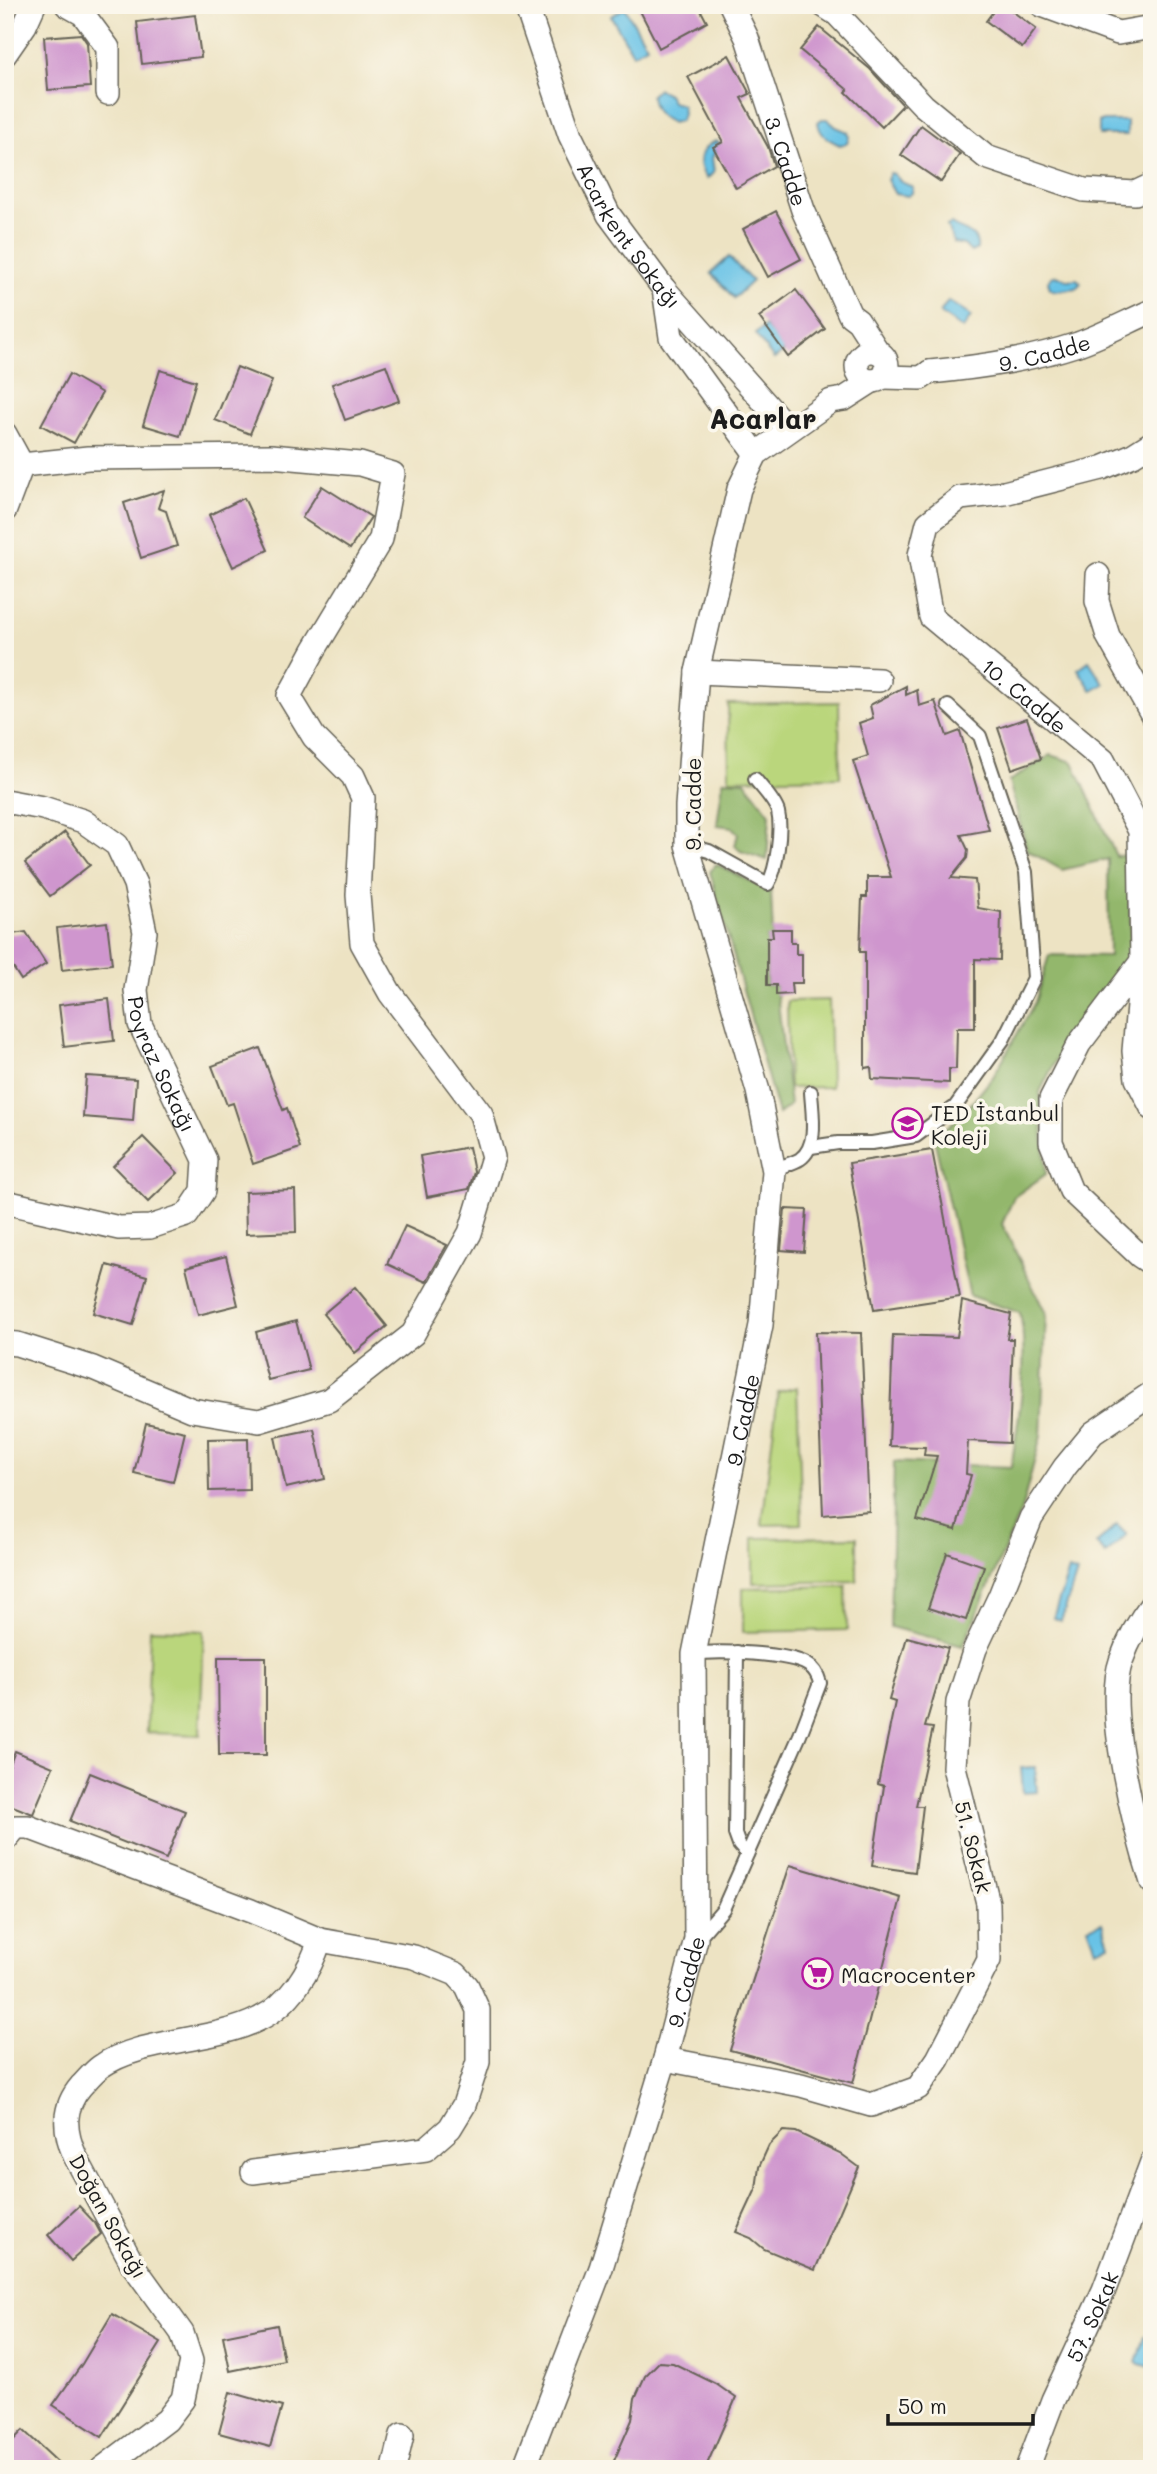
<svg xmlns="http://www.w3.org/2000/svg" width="1157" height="2474" viewBox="0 0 1157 2474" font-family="Mali,sans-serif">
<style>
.green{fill:#bad67c;stroke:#6b794c;stroke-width:2}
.forest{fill:#93b76c;stroke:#586a44;stroke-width:2}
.water{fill:#68c2e6;stroke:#426f81;stroke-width:2}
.building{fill:#cf96ce}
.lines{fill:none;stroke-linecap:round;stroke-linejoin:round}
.lane-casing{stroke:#656256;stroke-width:16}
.street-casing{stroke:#656256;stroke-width:26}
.lane{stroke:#fff;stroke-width:12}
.street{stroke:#fff;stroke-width:23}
.labels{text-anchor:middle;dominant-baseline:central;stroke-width:7;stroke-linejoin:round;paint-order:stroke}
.street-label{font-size:21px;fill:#1c1c1c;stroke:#fbf7ec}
.poi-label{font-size:21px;fill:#1c1c1c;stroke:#fbf7ec;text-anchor:start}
.district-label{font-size:28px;font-weight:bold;fill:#1c1c1c;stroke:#fbf7ec}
</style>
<rect width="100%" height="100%" fill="#fbf7ec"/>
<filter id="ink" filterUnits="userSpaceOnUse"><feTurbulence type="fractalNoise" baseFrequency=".0143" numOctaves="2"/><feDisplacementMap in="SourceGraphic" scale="14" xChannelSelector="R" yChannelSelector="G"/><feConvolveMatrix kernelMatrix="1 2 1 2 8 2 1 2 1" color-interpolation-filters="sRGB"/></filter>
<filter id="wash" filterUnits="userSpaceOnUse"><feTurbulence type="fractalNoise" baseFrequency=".00686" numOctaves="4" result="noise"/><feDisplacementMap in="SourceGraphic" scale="28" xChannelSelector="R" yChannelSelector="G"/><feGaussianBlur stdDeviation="1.57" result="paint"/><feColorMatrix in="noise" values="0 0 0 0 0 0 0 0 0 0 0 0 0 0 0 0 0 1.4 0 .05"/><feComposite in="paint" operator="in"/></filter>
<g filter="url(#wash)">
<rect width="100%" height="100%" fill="#ede3c3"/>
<!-- green -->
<g class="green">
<path d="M839 702 840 777 729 779 728 704Z"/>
<path d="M829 1000 831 1087 789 1088 787 1001Z"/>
<path d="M797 1387 802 1524 762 1525 778 1392Z"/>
<path d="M857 1537V1581L753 1583V1538Z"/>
<path d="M846 1586 847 1630 743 1632V1588Z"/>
<path d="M150 1629 204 1631 200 1735 147 1733Z"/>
</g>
<!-- forest -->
<g class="forest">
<path d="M1051 755 1073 762 1116 856 1129 855 1131 957 1068 1035 1040 1092 1046 1174 1014 1197 1002 1224 1046 1314 1041 1436 1021 1511 963 1646 890 1627 894 1462 1011 1467C1019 1420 1029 1359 1020 1313L970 1296 934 1138 962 1115 993 1077 1035 1002 1049 955 1109 956 1108 859 1062 870 1027 850 1009 781Z"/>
<path d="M723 780 745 781 770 814 767 860 740 851 735 845 738 834 732 827 717 825Z"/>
<path d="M716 864 771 892 773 937 767 938V985H776L790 1105 778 1114 710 872Z"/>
</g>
<!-- water -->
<g class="water">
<path d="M625 8 647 46 633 54 611 16Z"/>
<path d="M658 89 668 94 672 102 682 105 683 114 680 121 672 123C659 117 652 109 651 95Z"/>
<path d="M822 119H827L836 127 848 132 849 137 847 143 840 145C829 140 819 135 818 122Z"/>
<rect x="1099" y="121" width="28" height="14"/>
<path d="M716 141 720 143 712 158 714 172 707 179C696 165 698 148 716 141Z"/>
<path d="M890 173 894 174 901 182 913 187 912 193 908 196 895 194 887 180Z"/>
<path d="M951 224C961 231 979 232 977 249L971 252 964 245 954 243 947 226Z"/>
<path d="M729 257 752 281 734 298 711 273Z"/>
<path d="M1057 275 1067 280 1077 279 1081 283 1076 288 1055 291 1050 288 1048 282 1051 277Z"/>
<path d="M948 301 971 316 963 329 940 313Z"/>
<path d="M766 326 785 351 774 359 755 334Z"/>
<path d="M1089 661 1104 684 1092 691 1078 669Z"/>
<path d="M1117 1525 1127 1535 1106 1554 1096 1544Z"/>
<path d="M1069 1570 1077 1573 1061 1621 1053 1618Z"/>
<path d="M1035 1767 1037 1792 1023 1793 1021 1768Z"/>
<path d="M1102 1922 1109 1944 1096 1949 1088 1927Z"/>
<path d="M1145 2337 1152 2339 1150 2367 1137 2363Z"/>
</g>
<g id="blocks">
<!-- building -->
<g class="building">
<path d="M637 5H698L707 22 659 48Z"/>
<path d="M998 5H1004L1036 29 1022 48 986 21Z"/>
<path d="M195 15 201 57 142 64 137 22Z"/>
<path d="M819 27 870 69 903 105 882 127 846 92 848 90 800 50Z"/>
<path d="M81 34 87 43 90 87 48 90 44 37Z"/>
<path d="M729 55 750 94 741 98 768 147 774 166 736 188 713 147 723 142 688 77Z"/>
<path d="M921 125 960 154 941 182 901 155Z"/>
<path d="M776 211 801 259 768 277 743 229Z"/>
<path d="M796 290 825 329 788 357 759 317Z"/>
<path d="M386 365 399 401 345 420 332 384Z"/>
<path d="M237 367 272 381 250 434 215 420Z"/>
<path d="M160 370 196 381 180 436 143 425Z"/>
<path d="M69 374 102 393 74 443 41 425Z"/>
<path d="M322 486 371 517 350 549 302 518Z"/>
<path d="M164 490 158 508 166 511 177 546 141 558 124 503Z"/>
<path d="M244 498 268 550 233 567 209 515Z"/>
<path d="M906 686V695L917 690 919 706 935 701 947 736 960 731 989 830 961 835 968 850 967 858 951 878 975 880 978 908 1001 912 1000 960 975 959V1028H957L956 1069H949V1083L872 1079 871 1067 865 1068V952H860L862 897H867V877H891L853 761 868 756 859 723 873 718 870 705Z"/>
<path d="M1027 718 1041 759 1012 769 998 728Z"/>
<path d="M65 832 90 865 50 896 25 863Z"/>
<path d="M107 922 112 964 62 970 57 928Z"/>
<path d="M772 929H791V943H796V954H802V983H791L792 994 776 995V985H767V937H773Z"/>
<path d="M26 932 46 964 21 980 5 955V935Z"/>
<path d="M109 999 114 1041 64 1047 59 1005Z"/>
<path d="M260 1048 283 1110 287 1108 300 1148 253 1164 233 1103 227 1105 212 1066Z"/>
<path d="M86 1076 136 1079 133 1121 83 1117Z"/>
<path d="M143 1137 178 1173 148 1202 113 1166Z"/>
<path d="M469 1147 474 1172 469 1189 427 1197 420 1156Z"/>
<path d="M932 1150 960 1297 874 1310 849 1163Z"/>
<path d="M295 1190 296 1232 246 1234 245 1192Z"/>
<path d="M785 1209 807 1210 804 1252 781 1250Z"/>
<path d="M405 1226 447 1245 426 1282 387 1264Z"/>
<path d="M226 1256 238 1305 198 1315 186 1267Z"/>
<path d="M107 1265 147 1276 133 1325 93 1313Z"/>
<path d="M355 1287 387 1326 355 1353 323 1314Z"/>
<path d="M962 1301 1011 1314 1007 1339H1013L1009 1443 968 1441 966 1474 971 1475 956 1530 917 1520 937 1456 924 1455 925 1447 889 1446 893 1335 957 1337Z"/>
<path d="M296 1321 309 1370 268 1380 256 1332Z"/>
<path d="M816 1332 861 1333 869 1511 823 1515Z"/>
<path d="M146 1423 185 1432 173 1482 134 1473Z"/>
<path d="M314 1429 325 1479 286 1488 275 1437Z"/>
<path d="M248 1438 249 1490 209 1491 208 1439Z"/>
<path d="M947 1553 984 1566 966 1620 928 1608Z"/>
<path d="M907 1637 948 1648 925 1727 933 1728 916 1806H923L915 1872 872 1866 884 1786 878 1784 895 1702 889 1700Z"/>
<path d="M218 1657H266V1755H219Z"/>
<path d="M15 1751 53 1767 33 1814 5 1803V1777Z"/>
<path d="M90 1773 185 1811 166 1859 70 1821Z"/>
<path d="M790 1865 901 1898 853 2083 730 2050Z"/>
<path d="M783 2131 796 2132 840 2153 859 2167 815 2270 764 2249 751 2238 736 2232 756 2189 759 2167 769 2145Z"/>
<path d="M79 2206 95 2223 101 2234 71 2261 48 2235Z"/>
<path d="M112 2314 161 2343 102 2437 53 2405 82 2364Z"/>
<path d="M277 2325 284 2360 230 2371 223 2336Z"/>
<path d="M659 2362 673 2363 716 2384 736 2398 705 2469H626L613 2463 632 2420 635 2398 645 2376Z"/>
<path d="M230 2392 282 2407 270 2447 219 2433Z"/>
<path d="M23 2430 65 2469H5V2449Z"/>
</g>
</g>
</g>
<g filter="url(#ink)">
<use href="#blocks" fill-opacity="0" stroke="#656256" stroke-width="2"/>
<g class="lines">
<defs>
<g id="lane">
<path d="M687 845 709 851 768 884C777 869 782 829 778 812 775 801 762 788 755 779"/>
<path d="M811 1147 838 1143H872L916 1136 955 1107 1003 1040 1034 978 1026 872 980 736 948 706"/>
<path d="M774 1171C782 1165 792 1164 800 1159 819 1146 812 1112 811 1092"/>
<path d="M737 1652 735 1834 739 1845 747 1854"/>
<path d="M694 1654C716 1650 790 1653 808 1665 815 1669 818 1675 820 1683L800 1735 723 1909 698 1938"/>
</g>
<g id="street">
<path d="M67 5 83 14 108 48V93"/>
<path id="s1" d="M526 5 570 135 609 215 664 289 789 430"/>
<path id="s2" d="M731 5 747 38 803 210 850 315 858 321 878 352"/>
<path d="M823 5 837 14 923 105 986 157 1084 190 1135 193 1152 185"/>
<path d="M1042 5 1118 33 1152 27"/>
<path d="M5 54 25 25 34 5"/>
<path d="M664 289 671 337 756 454"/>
<circle cx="872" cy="366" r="15"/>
<path id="s3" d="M930 372C981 367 1029 360 1078 344 1103 335 1127 322 1152 311"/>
<path d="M883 377 921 378 930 372"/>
<path d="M5 434 22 465 5 510"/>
<path id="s4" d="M1152 443 1133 455 1102 468 1004 493 960 498 928 523 920 555 931 617 1103 760 1140 831 1142 961 1134 1051 1137 1079 1152 1108"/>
<path d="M1098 575 1097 601 1108 636 1152 714"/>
<path d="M697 672 879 680"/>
<path id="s5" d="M5 801 43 808 83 821 117 845 135 884 145 932 136 990 140 1024 205 1160 203 1191 187 1215 150 1227 119 1228 5 1202"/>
<path d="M1142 961 1079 1044 1051 1099V1142L1071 1191 1140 1256 1152 1264"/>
<path d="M5 1343 17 1344 93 1368 192 1410 259 1421 329 1400 413 1334 470 1233 493 1157 481 1114 390 993 362 943 358 895 363 798 353 776 314 737 289 696 314 650 381 539 393 474 360 464 271 456 88 458 22 465"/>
<path d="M1152 1604C1139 1621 1128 1641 1121 1661 1104 1709 1136 1833 1152 1882"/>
<path d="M5 1840 16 1827H28L251 1911 320 1940 414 1957 456 1974 467 1986 478 2010V2062L464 2105 450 2128 426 2149 253 2172"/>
<path d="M665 2059 801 2085 871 2105 918 2088 938 2059 989 1960 988 1903 954 1767 958 1702 975 1649 1000 1596 1031 1518 1065 1467 1093 1433 1152 1393"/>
<path d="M102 2469 167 2420 183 2399 191 2361 182 2333 133 2265 75 2156C64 2131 62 2108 81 2086 87 2080 93 2072 100 2067 140 2038 213 2043 259 2019 290 2004 310 1971 320 1940"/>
<path d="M394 2469 402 2435"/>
<path id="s6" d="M524 2469 601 2268 665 2059 696 1939 694 1654 761 1325 774 1171 758 1091 687 845V806L697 672 739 489 756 454 831 401 844 399 872 381"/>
<path id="s7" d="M1027 2469 1053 2400 1104 2290 1152 2162"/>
</g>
</defs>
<!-- lane casing -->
<use href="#lane" class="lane-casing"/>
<!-- street casing -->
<use href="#street" class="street-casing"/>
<!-- lane -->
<use href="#lane" class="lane"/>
<!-- street -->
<use href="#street" class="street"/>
</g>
</g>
<!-- icons -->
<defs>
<symbol id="school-ring" viewBox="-11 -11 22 22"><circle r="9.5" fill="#fbf7ec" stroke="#b5179e" stroke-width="1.5"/><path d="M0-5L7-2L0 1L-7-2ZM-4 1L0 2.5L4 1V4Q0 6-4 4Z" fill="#b5179e"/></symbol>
<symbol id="supermarket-ring" viewBox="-11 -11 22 22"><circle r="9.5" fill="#fbf7ec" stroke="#b5179e" stroke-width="1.5"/><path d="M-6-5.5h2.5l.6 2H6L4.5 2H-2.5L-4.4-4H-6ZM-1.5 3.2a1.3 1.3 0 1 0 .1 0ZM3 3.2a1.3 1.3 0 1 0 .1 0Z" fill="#b5179e"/></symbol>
</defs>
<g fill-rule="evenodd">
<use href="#school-ring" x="890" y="1106" width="35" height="35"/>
<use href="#supermarket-ring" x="800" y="1956" width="35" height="35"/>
</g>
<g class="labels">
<!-- street labels -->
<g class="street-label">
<text stroke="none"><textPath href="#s2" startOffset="166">3. Cadde</textPath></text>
<text stroke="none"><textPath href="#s1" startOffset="254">Acarkent Sokağı</textPath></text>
<text stroke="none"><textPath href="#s3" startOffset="116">9. Cadde</textPath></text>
<text stroke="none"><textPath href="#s4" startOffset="460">10. Cadde</textPath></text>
<text transform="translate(692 804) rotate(-90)">9. Cadde</text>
<text stroke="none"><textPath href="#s5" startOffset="352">Poyraz Sokağı</textPath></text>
<text stroke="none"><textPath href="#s6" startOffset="1082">9. Cadde</textPath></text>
<text transform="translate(974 1847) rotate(76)">51. Sokak</text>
<text stroke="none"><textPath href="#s6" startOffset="514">9. Cadde</textPath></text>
<text transform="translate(109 2216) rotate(61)">Doğan Sokağı</text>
<text stroke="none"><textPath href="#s7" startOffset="166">57. Sokak</textPath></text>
</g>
<!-- poi labels -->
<g class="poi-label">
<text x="931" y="1112">TED İstanbul<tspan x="931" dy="24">Koleji</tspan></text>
<text x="841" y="1974">Macrocenter</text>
</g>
<!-- district labels -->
<g class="district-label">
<text x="763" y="418">Acarlar</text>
</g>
</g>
<!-- margin -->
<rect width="1157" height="2474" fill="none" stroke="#fbf7ec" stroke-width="28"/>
<!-- scale -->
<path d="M888 2414v10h145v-10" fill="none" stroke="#1c1c1c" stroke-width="3.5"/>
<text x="898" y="2414" font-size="21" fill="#1c1c1c" stroke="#fbf7ec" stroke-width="5" paint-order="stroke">50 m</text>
</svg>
